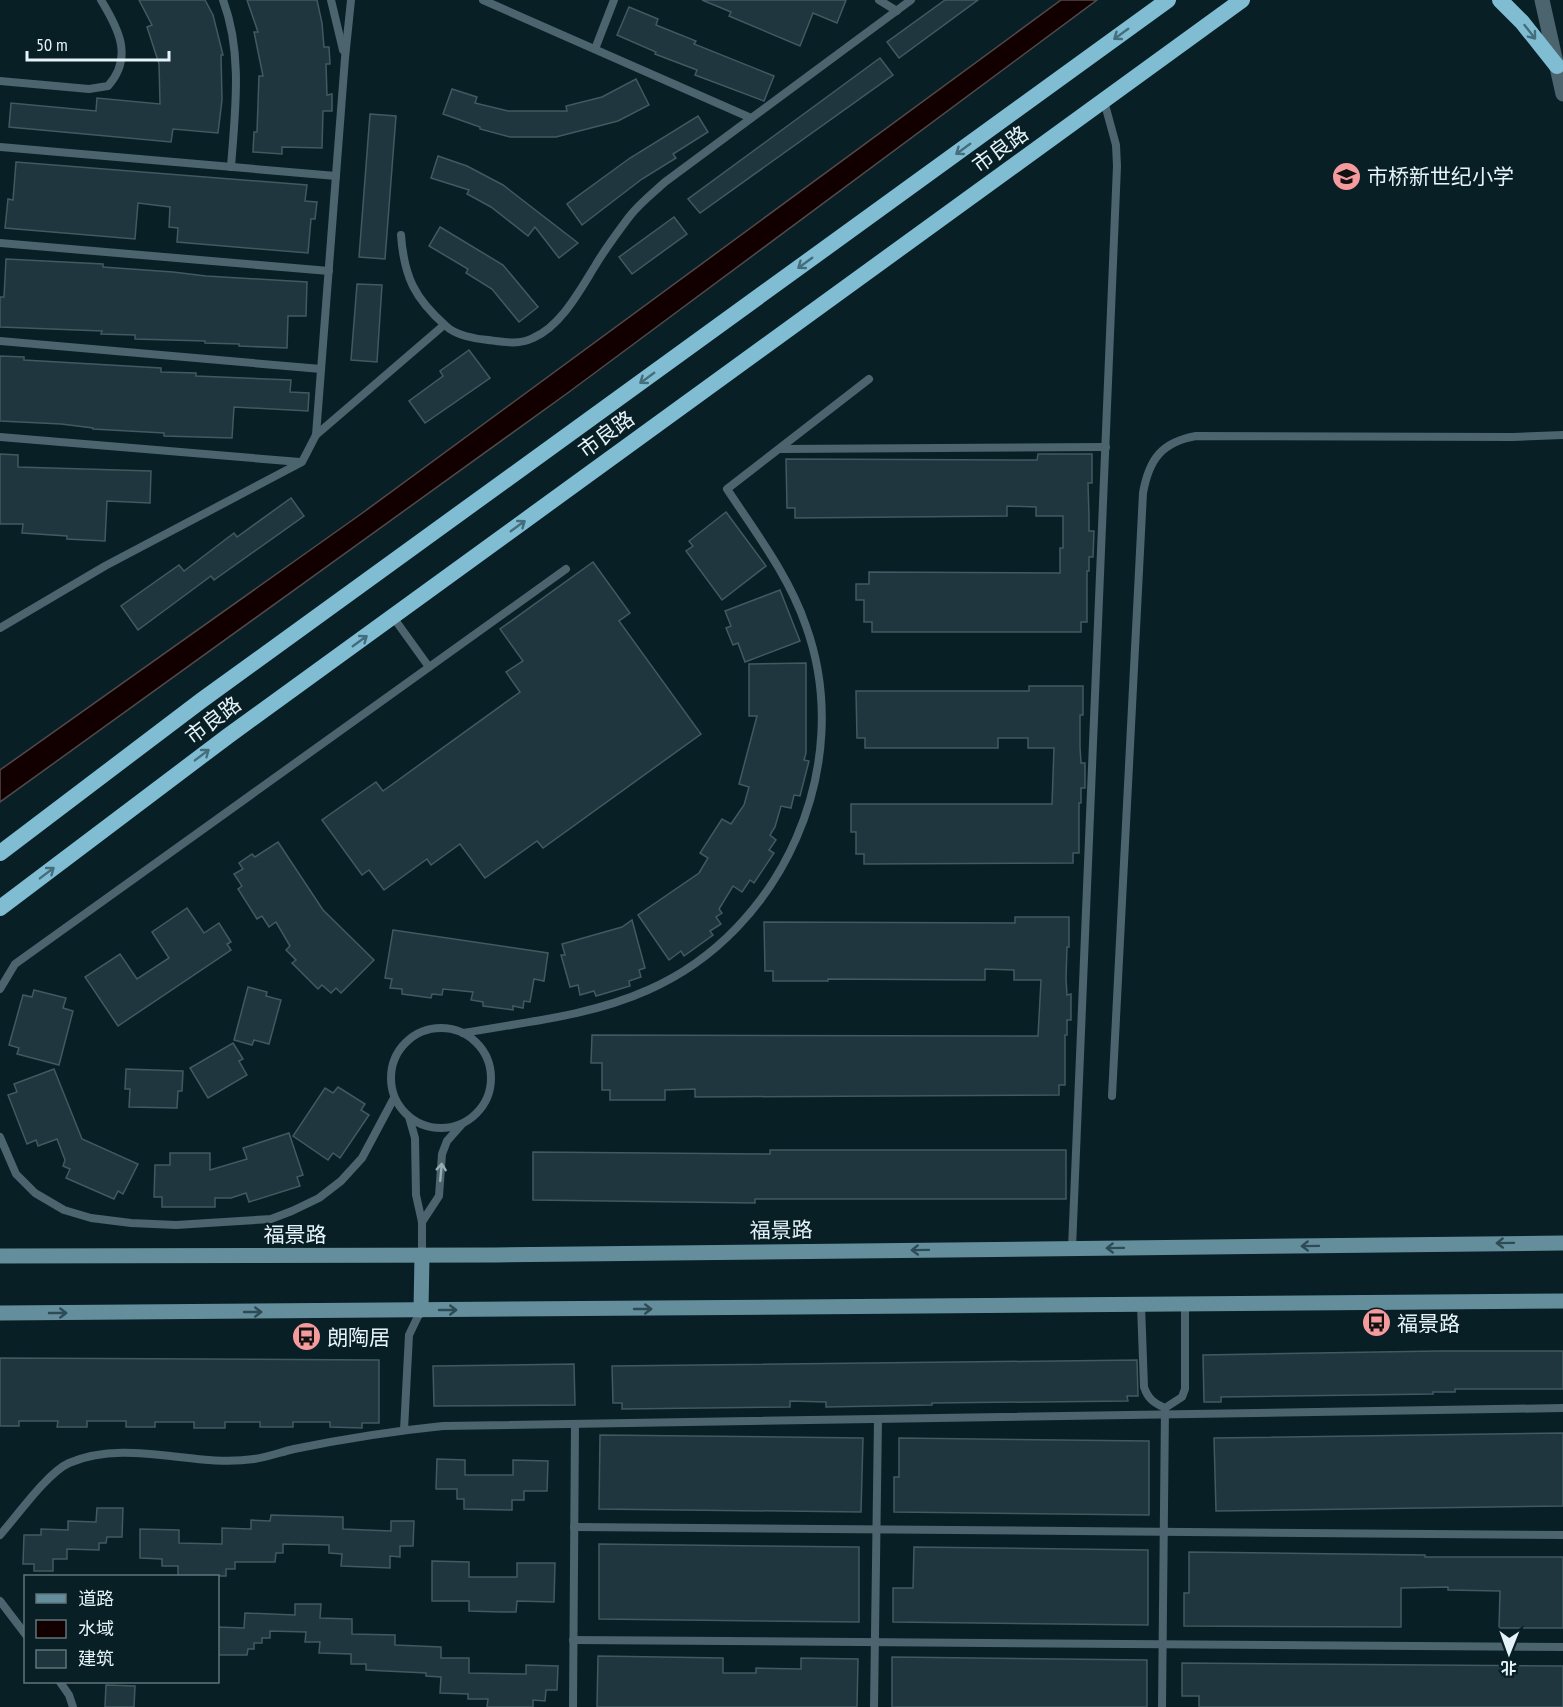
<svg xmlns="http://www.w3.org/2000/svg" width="1563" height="1707" viewBox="0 0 1563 1707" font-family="'PT Sans Narrow','Noto Sans SC',sans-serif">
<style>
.water{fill:#120000;stroke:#52494a;stroke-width:1.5}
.building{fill:#1f363e;stroke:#415961;stroke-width:1.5}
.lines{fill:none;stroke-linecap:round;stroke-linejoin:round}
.service{stroke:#4b646d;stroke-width:8}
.tertiary{stroke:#4b646d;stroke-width:15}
.secondary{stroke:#658e9c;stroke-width:15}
.trunk{stroke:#81bdd2;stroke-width:16}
.oneway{stroke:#446e7c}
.oneway2{stroke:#98acb2}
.oneway3{stroke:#2d4b55}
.labels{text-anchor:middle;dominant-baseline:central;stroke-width:4.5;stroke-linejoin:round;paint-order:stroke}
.street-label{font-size:21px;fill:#e6f3f8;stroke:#081f26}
.poi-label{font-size:21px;fill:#e6f3f8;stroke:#081f26;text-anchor:start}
</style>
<rect width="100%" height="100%" fill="#081f26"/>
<!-- water -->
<path class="water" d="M1061 0H1097L569 392 0 802V770L361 514Z"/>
<!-- building -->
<g class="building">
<path d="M139 0H205L213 15 223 55H221L222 100 218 133 173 129 171 142 9 127 11 103 96 111 97 98 160 104 159 64 147 27 152 25Z"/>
<path d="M247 0H317L322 23 324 47H329L330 64H326L327 95 332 94V111H323L322 148 282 147V154L253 152 254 132H257L259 76H263L254 32H258Z"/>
<path d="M702 0H846L837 23 813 13 800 46 729 16 731 12Z"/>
<path d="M945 0H978L899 58 887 42Z"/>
<path d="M629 7 658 19 656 25 696 41 694 44 774 76 764 101 695 75 697 70 655 54 656 52 617 35Z"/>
<path d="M880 58 893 75 700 213 688 199Z"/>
<path d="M636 79 649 105 618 121 556 137H510L480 129V127L443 114 452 89 477 97 475 103 508 111H567L566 106 602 97Z"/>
<path d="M370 114 396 116 385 259 359 257Z"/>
<path d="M698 116 708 132 673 154 676 158 642 179 582 225 567 204 630 158Z"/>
<path d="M438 156 467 166 503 185 578 243 559 258 535 227 528 236 491 207 467 194 469 190 431 178Z"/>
<path d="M16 162 307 185 305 201 317 202 315 219H311L308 253 177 242 178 228 169 227 170 207 138 203 135 239 5 228 8 199 13 200Z"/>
<path d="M674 217 687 234 632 274 619 257Z"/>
<path d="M440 227 503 265 538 307 519 322 492 289 466 273 468 269 429 246Z"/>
<path d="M6 259 103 264V267L173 272 206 276 307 282 306 316H288L287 348 239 346V344L205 343V341L135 339V335L101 334 102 331 0 327V297H4Z"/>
<path d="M357 284 382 285 377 362 351 360Z"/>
<path d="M469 350 490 378 425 423 409 401 443 376 440 371Z"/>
<path d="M0 356 24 357V360L161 368V372L196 373V376L291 380 290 392 309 393 308 411 234 407 232 438 164 436V433L93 429V428L61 424 0 421Z"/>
<path d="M0 454 18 455V467L151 471 150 503 107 501 105 541 67 539V536L22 533 23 524H0Z"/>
<path d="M1038 454H1092V483H1088L1089 516V531H1094L1093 557H1089V571H1087V622H1081V632H872V622H864V600H856V584H869V572L1060 573V548H1063V516H1036V507L1007 506V516L795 518V508H787L786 459 1037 460Z"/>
<path d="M291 498 304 516 214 580 211 576 138 630 121 606 179 565 184 571 234 533 237 537Z"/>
<path d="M726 512 766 566 722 600 686 551 693 546 689 541Z"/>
<path d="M593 562 630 613 619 621 701 734 543 848 537 841 485 878 460 844 431 865 427 859 384 890 369 870 362 875 322 820 376 782 383 791 520 692 506 672 523 661 500 629Z"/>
<path d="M780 590 800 641 745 662 738 643 733 645 726 628 731 626 725 611Z"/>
<path d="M806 663V753L804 760 809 761 800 796 794 795 791 808 781 806 775 827 770 835 776 840 769 850 774 853 754 883 750 880 742 892 733 886 719 909 722 913 716 917 721 924 710 931 713 935 684 956 681 951 669 960 638 915 699 873 708 858 700 853 722 819 731 824 744 805 749 787 739 784 757 716H749V664Z"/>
<path d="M1029 686H1083V715H1080V747L1081 763H1085V788H1081V803H1079V853H1073V863L864 864V854H856V832H851V804H1052L1054 748H1028V738H998V748H865V738H857L856 691H1029Z"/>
<path d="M278 842 323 910 374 960 341 993 336 988 331 993 322 985 318 989 292 963 296 960 286 950 290 946 276 922 269 927 262 916 257 919 238 889 242 886 234 874 243 869 239 863 252 854 255 857Z"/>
<path d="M187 908 204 933 219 923 231 942 227 944 231 950 118 1026 85 977 120 954 137 979 169 958 152 932Z"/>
<path d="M1015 917H1069V947H1067L1066 979 1067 995 1071 994V1020H1067V1035H1065V1085H1059V1095L695 1097V1089L665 1090V1100H610V1090H602V1063H591L592 1035 1038 1036 1041 980H1014V970L985 969V980L828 979V981H773V971H765L764 922 1015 923Z"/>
<path d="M632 920 645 968 639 970 641 977 629 981 630 986 596 996 594 991 580 995 578 985 570 987 561 955H565L562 944 622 927Z"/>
<path d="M393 930 548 953 544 981 534 979 530 1002 524 1001 523 1008 513 1006V1010L483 1006V1002L471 1000 473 992 443 989 442 995 432 994 431 998 402 994V989L390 988 392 979 385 978Z"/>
<path d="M248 987 267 992 266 996 281 1000 269 1044 254 1040 252 1045 234 1040Z"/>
<path d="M34 990 66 998 63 1008 73 1011 59 1065 17 1054 19 1048 9 1045 23 995 32 997Z"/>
<path d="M233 1043 243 1059 239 1061 247 1075 208 1098 190 1068Z"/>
<path d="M54 1069 82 1139 138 1164 123 1194 118 1191 114 1199 66 1178 70 1169 63 1166 65 1160 57 1139 38 1146 36 1140 27 1144 8 1095 17 1092 14 1084Z"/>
<path d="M126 1069 183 1071 182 1091H178L177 1108 129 1107 130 1089H125Z"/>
<path d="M338 1087 365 1104 361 1110 369 1115 340 1158 333 1153 328 1160 293 1136 325 1088 333 1093Z"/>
<path d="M289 1133 303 1175 297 1177 300 1186 249 1202 246 1193 231 1198H215V1207H162V1197H154L155 1165H170V1153H210V1170L247 1159 243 1148Z"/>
<path d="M770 1150H1066V1199H755V1203L533 1200V1152L770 1154Z"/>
<path d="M1438 1351H1563V1389H1455V1392H1433V1394L1221 1397V1402H1204L1203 1355Z"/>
<path d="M0 1358 379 1360V1423H362V1428L330 1427V1422H293V1427H260V1422H225V1428H194V1422H155V1427H126V1421H87V1427H57L58 1421H19V1426H0Z"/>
<path d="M1137 1360 1138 1396H1127L1128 1401 932 1403V1405L826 1407V1402L790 1401V1407L622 1409V1403H613L612 1366Z"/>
<path d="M574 1364 575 1405 434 1406 433 1366Z"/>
<path d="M1563 1433V1506L1216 1511 1214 1438Z"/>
<path d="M600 1435 863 1438 861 1512 599 1509Z"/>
<path d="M899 1438 1149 1441V1515L894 1512V1477H899Z"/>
<path d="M437 1459 465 1460V1475H513V1460L548 1461 547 1491H524V1500H512V1510L464 1509V1499H457V1489H436Z"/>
<path d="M97 1508H123L122 1537H107L106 1543H99V1550L67 1549V1559H53V1571H34V1564H23L24 1535H41V1529L68 1530V1521L96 1522Z"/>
<path d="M271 1515 343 1517V1529L391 1531V1521H414L413 1546H400V1557L390 1556V1568L341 1566 342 1554 329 1553V1545L283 1544V1553H276L275 1562H235V1569H226V1576H178V1566H162V1559L140 1558V1529L179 1530V1543L222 1544V1528L251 1529V1520L270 1521Z"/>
<path d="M599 1544 859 1547V1622L599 1619Z"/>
<path d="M914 1547 1148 1550V1625L893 1622V1588H913Z"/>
<path d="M1189 1552 1425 1555V1557H1563V1628H1499L1500 1591 1448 1590V1587L1401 1588V1627L1184 1626V1593H1189Z"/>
<path d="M432 1561 469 1562V1577H517V1563H555L554 1602 517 1601 516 1612H501L469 1611V1601H432Z"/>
<path d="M295 1604H321L320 1618 352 1619V1634L395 1635V1645L441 1647V1658H469V1673L526 1674V1665L558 1666 557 1690H546L545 1701 533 1700V1707H487L488 1699H468V1694L440 1693 441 1677 426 1676V1673L366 1670V1664H351V1654L319 1653 320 1642H305L306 1632 270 1631V1638H262V1643H254V1649H248L247 1655H218V1627L244 1628 245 1613 295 1615Z"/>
<path d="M598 1656 723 1658V1673H756V1668L801 1669V1658L858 1659 857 1707H597Z"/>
<path d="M892 1657 1147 1660V1707H892Z"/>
<path d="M1182 1663 1563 1666V1707H1199V1696H1182Z"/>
<path d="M106 1685 135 1686 134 1707H105Z"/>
</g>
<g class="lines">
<!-- service -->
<g class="service">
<path d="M223 0C243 53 235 112 231 167"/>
<path d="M331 0 343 50"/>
<path d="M483 0 751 118"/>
<path d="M879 0 897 11"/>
<path d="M595 49 614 0"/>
<path d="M0 81 89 89 108 86C134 57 118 28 101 0"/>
<path d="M0 147 336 176"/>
<path d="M401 235C404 277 415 299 446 326 455 335 475 339 488 340 504 342 519 345 533 338 561 326 580 290 595 266 605 249 617 233 629 217 639 204 653 193 665 182L911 0"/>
<path d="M0 243 329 271"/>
<path d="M0 341 321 369"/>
<path d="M316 435 444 325"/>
<path d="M0 437 300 462"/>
<path d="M781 449 1106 447"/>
<path d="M393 617 429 667"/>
<path d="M0 628 105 566 302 462 316 435 345 58 351 0"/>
<path d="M0 989 15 964 566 569"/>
<circle cx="441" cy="1078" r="50"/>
<path d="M463 1033C525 1022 590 1016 648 990 783 931 856 765 806 626 789 576 756 533 727 489L869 379"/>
<path d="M1112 1096 1143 493C1149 459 1162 442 1196 436L1513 437 1563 435"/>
<path d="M409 1117 415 1138 416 1195 422 1222V1255"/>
<path d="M0 1137 16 1174 35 1193 64 1210 91 1218 131 1223 176 1225 271 1219 292 1211 319 1198 341 1181 362 1158 394 1098"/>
<path d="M422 1222 439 1196 442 1154 447 1141 462 1124"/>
<path d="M1072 1248 1117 166 1116 145 1104 101"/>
<path d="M1141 1305 1144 1387C1148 1399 1154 1403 1165 1408L1182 1397 1185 1389V1304"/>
<path d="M404 1430 409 1335 421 1310"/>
<path d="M574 1527 1563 1535"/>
<path d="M0 1535C17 1516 47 1473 69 1463 128 1438 193 1468 254 1459 268 1457 281 1452 294 1449 343 1439 393 1431 443 1426L1563 1408"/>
<path d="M0 1601 26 1635"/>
<path d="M573 1640 1563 1647"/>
<path d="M60 1682 69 1695 73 1707"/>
<path d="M573 1707 575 1424"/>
<path d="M874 1707 878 1419"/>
<path d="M1162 1707 1165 1408"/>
</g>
<!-- tertiary -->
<path class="tertiary" d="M1542 0 1563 94"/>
<!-- secondary -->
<g class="secondary">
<path d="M0 1256 496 1255 1563 1243"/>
<path d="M421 1310 422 1255"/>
<path d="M0 1313 1563 1301"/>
</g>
<!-- trunk -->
<g class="trunk">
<path d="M1500 0 1522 22 1557 66"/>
<path d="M0 853 202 700 1168 0"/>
<path d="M0 908 228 736 1242 0"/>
</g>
</g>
<!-- one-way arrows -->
<defs><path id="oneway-shaft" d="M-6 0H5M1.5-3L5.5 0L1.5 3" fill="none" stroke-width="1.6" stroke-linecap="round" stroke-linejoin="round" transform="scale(1.5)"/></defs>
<g class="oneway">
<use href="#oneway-shaft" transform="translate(1530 32) rotate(52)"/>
<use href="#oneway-shaft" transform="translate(1121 34) rotate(144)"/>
<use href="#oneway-shaft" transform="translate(963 149) rotate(144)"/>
<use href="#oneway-shaft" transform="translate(805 263) rotate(144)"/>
<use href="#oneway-shaft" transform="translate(647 378) rotate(144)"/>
<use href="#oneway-shaft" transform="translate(518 526) rotate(-36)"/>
<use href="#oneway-shaft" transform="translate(360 641) rotate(-36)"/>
<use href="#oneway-shaft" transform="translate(202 755) rotate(-37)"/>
<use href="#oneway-shaft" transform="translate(47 873) rotate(-37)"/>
</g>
<use class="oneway2" href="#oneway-shaft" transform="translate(441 1172) rotate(-85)"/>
<g class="oneway3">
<use href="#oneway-shaft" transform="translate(1505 1243) rotate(179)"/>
<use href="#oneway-shaft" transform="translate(1310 1246) rotate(179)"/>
<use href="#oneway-shaft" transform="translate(1115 1248) rotate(179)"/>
<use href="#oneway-shaft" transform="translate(920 1250) rotate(179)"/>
<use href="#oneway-shaft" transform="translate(643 1309)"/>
<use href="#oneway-shaft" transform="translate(448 1310)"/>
<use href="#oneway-shaft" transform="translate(253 1312)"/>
<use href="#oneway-shaft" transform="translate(58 1313)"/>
</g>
<!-- icons -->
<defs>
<symbol id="school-disc" viewBox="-11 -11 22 22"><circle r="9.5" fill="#f59b9d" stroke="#081f26"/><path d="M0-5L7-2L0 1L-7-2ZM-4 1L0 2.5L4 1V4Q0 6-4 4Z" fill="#111"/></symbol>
<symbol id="bus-disc" viewBox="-11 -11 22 22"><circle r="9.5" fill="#f59b9d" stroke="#081f26"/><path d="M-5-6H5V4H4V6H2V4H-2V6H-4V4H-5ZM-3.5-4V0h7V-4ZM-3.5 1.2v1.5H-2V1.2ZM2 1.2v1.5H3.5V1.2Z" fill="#111"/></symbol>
</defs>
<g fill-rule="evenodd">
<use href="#school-disc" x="1330" y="160" width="33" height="33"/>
<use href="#bus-disc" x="1360" y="1306" width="33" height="33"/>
<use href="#bus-disc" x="290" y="1320" width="33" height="33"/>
</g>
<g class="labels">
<!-- street labels -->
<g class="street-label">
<text transform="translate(1000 149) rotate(-36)">市良路</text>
<text transform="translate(606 434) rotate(-36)">市良路</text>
<text transform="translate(213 720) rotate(-37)">市良路</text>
<text transform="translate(781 1230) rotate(-1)">福景路</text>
<text x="295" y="1234">福景路</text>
</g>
<!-- poi labels -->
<g class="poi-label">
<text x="1367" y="176">市桥新世纪小学</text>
<text x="1397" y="1323">福景路</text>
<text x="327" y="1337">朗陶居</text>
</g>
</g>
<!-- legend -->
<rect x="24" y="1575" width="195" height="108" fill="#081f26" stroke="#61747a" stroke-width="1.5"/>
<rect x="36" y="1594" width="30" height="9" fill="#658e9c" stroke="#61747a" stroke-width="1.5"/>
<text x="78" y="1605" font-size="18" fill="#e6f3f8">道路</text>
<rect x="36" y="1620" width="30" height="18" fill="#120000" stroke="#61747a" stroke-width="1.5"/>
<text x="78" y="1635" font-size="18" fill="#e6f3f8">水域</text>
<rect x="36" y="1650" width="30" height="18" fill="#1f363e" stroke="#61747a" stroke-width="1.5"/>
<text x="78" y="1665" font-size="18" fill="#e6f3f8">建筑</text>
<!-- north arrow -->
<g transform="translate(1509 1653) rotate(181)" stroke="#081f26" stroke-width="4.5" paint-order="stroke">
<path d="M0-4.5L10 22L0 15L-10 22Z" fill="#e6f3f8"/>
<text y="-9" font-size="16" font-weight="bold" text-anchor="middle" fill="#e6f3f8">北</text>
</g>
<!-- scale -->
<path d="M27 51v9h142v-9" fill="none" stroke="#e6f3f8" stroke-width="3"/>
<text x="36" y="51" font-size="18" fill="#e6f3f8" stroke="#081f26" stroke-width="4.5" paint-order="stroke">50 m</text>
</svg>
